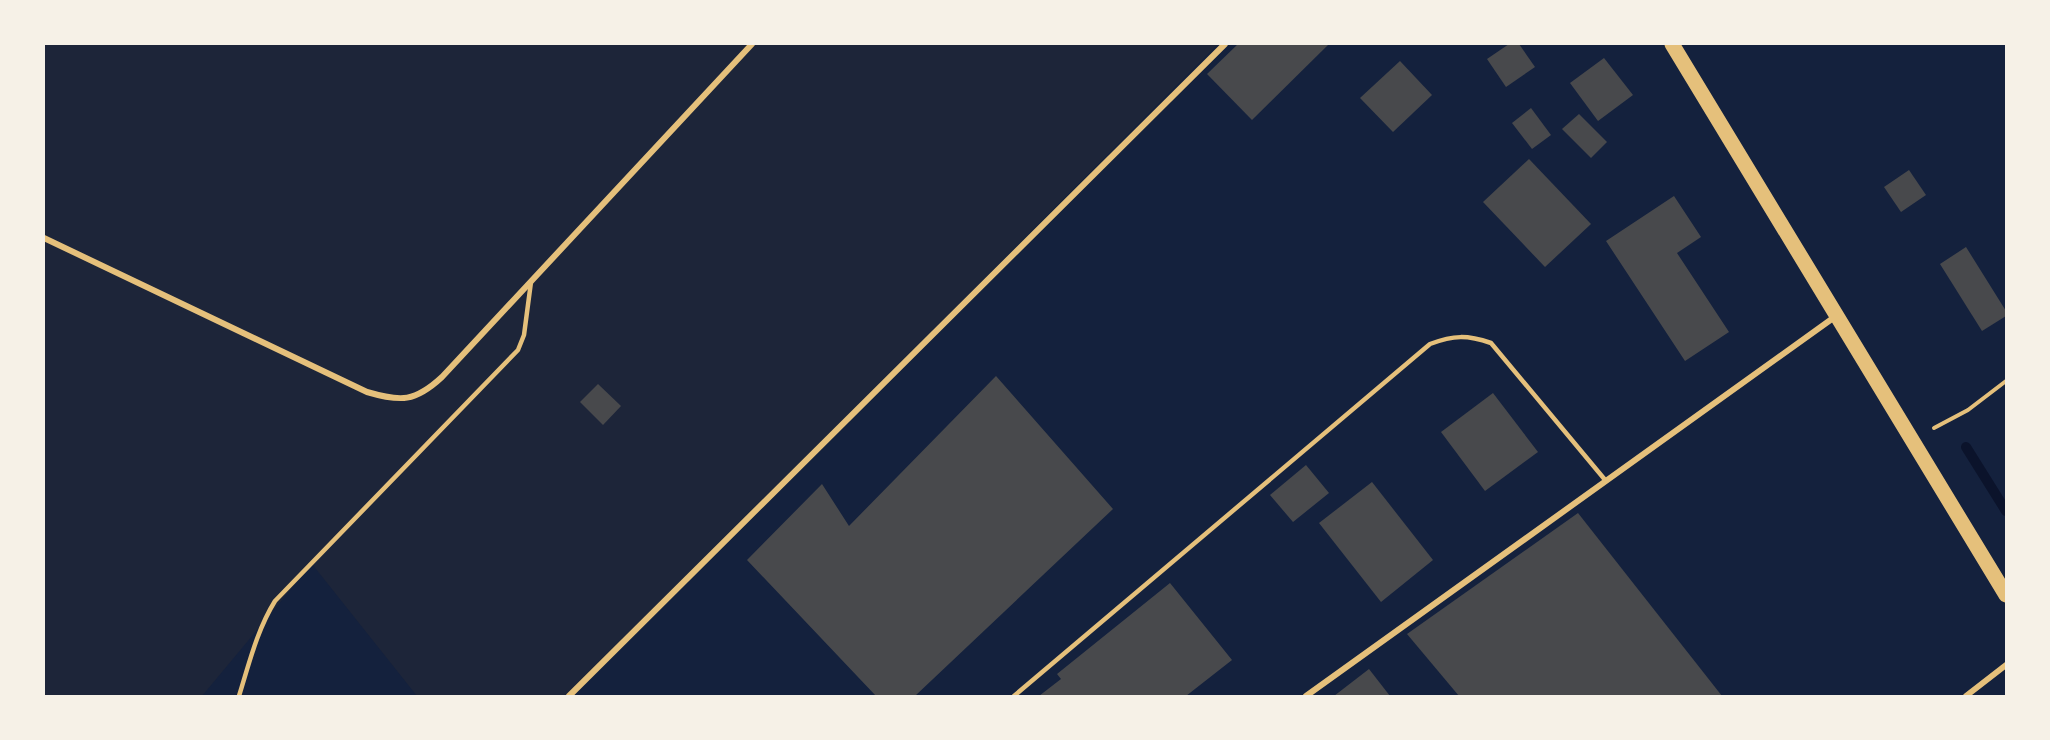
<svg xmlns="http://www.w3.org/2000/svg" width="2050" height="740" viewBox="0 0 2050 740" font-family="'Public Sans',sans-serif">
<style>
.green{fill:#1d2539}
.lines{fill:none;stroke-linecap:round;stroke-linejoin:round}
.stream{stroke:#0b132b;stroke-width:10}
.building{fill:#48494c}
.path{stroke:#e5c07b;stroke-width:4}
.service{stroke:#e5c07b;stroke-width:4.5}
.minor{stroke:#e5c07b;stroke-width:6}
.primary{stroke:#e5c07b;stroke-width:15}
</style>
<rect width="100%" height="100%" fill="#14213d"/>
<!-- green -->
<path class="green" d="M44 44H1218L568 696H417L312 564 202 696H44Z"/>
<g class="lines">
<!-- stream -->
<path class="stream" d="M1966 447 2006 511"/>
</g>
<!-- building -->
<g class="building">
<path d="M1238 44H1329L1252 120 1207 74Z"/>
<path d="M1509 44H1519L1535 67 1506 87 1487 59Z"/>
<path d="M1604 58 1633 95 1598 121 1570 83Z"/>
<path d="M1400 61 1432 95 1393 132 1360 98Z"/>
<path d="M1531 108 1551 135 1532 149 1512 123Z"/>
<path d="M1579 114 1607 142 1591 158 1562 129Z"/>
<path d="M1529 159 1591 224 1545 267 1483 202Z"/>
<path d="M1909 170 1926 195 1901 212 1884 187Z"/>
<path d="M1674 196 1701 237 1677 253 1729 332 1685 361 1606 241Z"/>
<path d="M1966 247 2006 311V316L1982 331 1940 264Z"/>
<path d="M996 376 1113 509 915 696H876L747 560 822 484 849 526Z"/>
<path d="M598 384 621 406 603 425 580 402Z"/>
<path d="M1493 393 1538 452 1485 491 1441 432Z"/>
<path d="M1306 465 1329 493 1293 522 1270 495Z"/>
<path d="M1372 482 1433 560 1381 602 1319 523Z"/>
<path d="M1578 513 1722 696H1459L1407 634Z"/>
<path d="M1170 583 1232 660 1186 696H1039L1061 679 1057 674Z"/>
<path d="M1369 669 1390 696H1334Z"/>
</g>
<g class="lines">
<!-- path -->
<path class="path" d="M1934 428 1968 410 2006 381"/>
<!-- service -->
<g class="service">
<path d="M239 696C249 664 257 630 275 601L518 350 524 335 531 282"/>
<path d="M1014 696 1430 344C1454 335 1467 335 1491 343L1606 481"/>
</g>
<!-- minor -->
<g class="minor">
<path d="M44 238 367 392C401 402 415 402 442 377L752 44"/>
<path d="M569 696 1225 44"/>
<path d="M1306 696 1836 316"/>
<path d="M1966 696 2006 665"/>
</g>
<!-- primary -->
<path class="primary" d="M1672 44 2006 595"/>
</g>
<!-- border -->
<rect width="2050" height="740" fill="none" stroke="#f6f1e7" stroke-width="90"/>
</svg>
